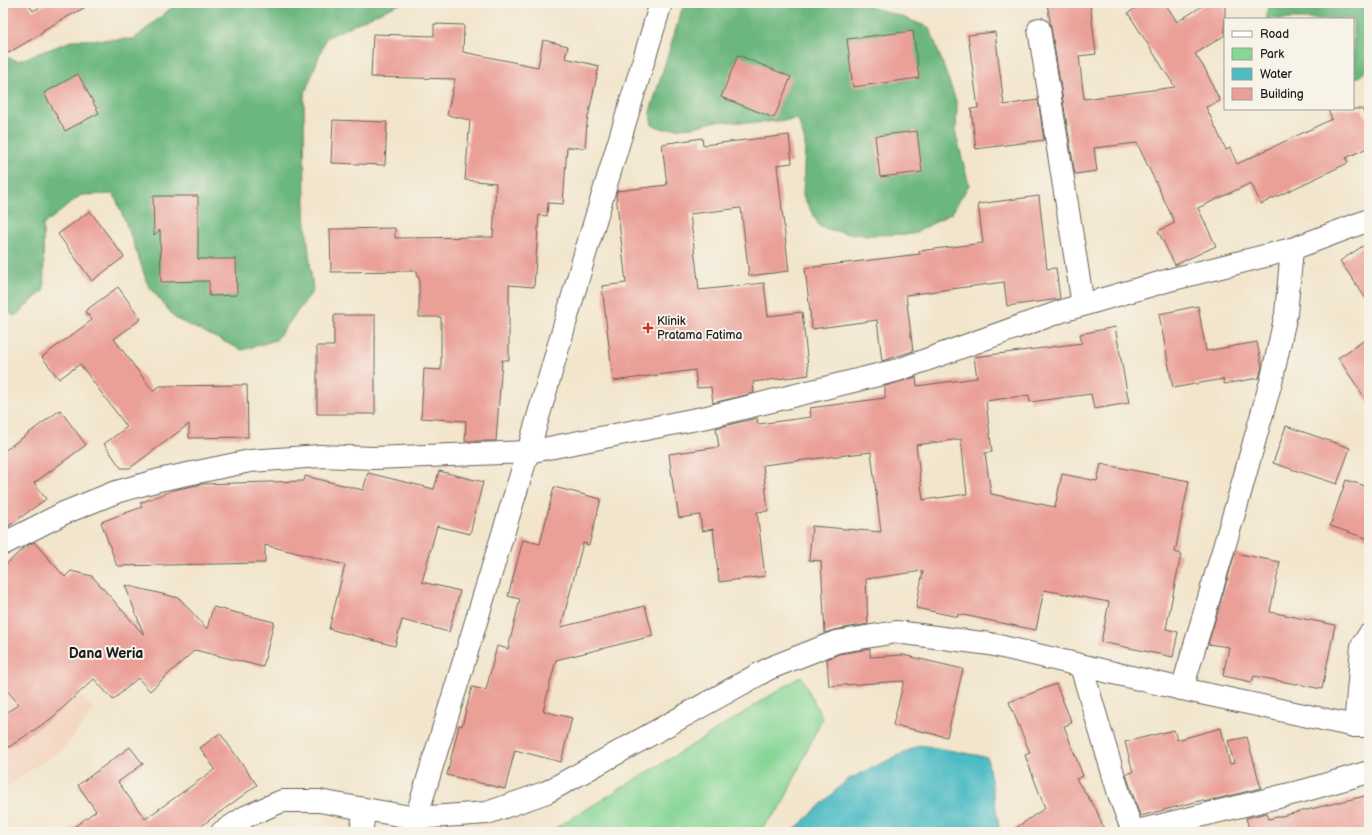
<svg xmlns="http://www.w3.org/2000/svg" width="1372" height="835" viewBox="0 0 1372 835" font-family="'Balsamiq Sans',sans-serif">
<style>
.built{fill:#f3d4be}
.green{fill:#86d696;stroke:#517959}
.forest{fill:#6cb77f;stroke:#446a4e}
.water{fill:#4cbbc4;stroke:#346c70}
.building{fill:#ea9f97;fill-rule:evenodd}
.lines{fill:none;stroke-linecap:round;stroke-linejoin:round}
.minor-casing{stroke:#67625a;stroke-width:24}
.secondary-casing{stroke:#67625a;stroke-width:24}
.minor{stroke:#fff;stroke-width:22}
.secondary{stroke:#fff;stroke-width:22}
.poi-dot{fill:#c8321e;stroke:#f7f3e8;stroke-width:1.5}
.labels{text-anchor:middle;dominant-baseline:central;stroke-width:4;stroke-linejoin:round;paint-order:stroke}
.poi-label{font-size:12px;fill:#1c1c1c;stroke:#f7f3e8;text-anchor:start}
.quarter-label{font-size:14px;font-weight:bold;fill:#1c1c1c;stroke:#f7f3e8}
</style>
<rect width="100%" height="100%" fill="#f7f3e8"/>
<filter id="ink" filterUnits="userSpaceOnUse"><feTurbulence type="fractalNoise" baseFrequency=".025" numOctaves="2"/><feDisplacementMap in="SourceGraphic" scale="8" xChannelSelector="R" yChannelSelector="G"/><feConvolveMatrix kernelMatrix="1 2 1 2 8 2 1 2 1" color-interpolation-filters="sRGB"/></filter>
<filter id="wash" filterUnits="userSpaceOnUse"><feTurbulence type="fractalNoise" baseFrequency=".012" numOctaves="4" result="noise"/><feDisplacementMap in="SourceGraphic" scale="16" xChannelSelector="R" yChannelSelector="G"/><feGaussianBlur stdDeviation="0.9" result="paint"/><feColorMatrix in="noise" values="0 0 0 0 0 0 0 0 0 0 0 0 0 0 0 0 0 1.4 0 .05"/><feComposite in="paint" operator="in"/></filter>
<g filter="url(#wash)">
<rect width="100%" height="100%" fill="#f2e5cc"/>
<!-- built -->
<path class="built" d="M3 611 94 710 64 748 3 788Z"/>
<!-- green -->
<path class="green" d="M801 676 822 718 781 807 758 832H549L707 736Z"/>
<!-- forest -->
<g class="forest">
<path d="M177 3H402L372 16 326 38 304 96 305 215 313 291 276 340 242 350 176 319 148 285 131 236 114 194 81 195 43 225 44 290 15 316 3 309V56L18 61 74 40 134 39Z"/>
<path d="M684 3H851C879 8 904 17 930 28L957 104 956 135 969 185 952 213 913 234 870 235 844 233 820 227 803 196 805 142 798 119 755 123 717 121 693 127 665 129 652 125 650 112Z"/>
<path d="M1268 3H1369V68L1359 77 1353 78V19H1266L1269 7Z"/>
</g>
<!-- water -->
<path class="water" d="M920 745 987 757 1000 832H792L847 780Z"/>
<g id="blocks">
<!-- building -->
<g class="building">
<path d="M3 3H28L33 11 48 3H93L43 30 44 32 3 56Z"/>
<path d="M1047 3H1090L1096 54 1079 56 1084 99 1175 87 1128 13 1144 3H1165L1177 22 1207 3H1225V35L1195 54 1205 69 1220 101 1206 107 1226 150 1230 148 1237 164 1332 119 1328 109H1362L1369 124V147L1346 158 1348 163 1261 204 1251 183 1198 208 1216 246 1175 265 1158 231 1175 223 1137 143 1094 148 1097 171 1075 174Z"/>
<path d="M434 24 464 25 463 52 538 67 543 40 568 46 565 58 599 66 587 122 585 148 567 147 563 204 548 203 547 216 539 215 534 287 509 285V360H502L496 441H465L466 421 421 418 424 369 441 370V317H419V277H417V271L331 272 330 229 395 228V238L493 237 496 183 465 180 470 120 447 115 455 79 371 77 373 34 434 36Z"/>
<path d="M913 31 919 78 853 87 847 39Z"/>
<path d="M995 32 1004 105 1038 100 1044 140 976 149 971 109 978 108 968 35Z"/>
<path d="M738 55 791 77 774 118 721 97Z"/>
<path d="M78 74 99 113 65 131 44 93Z"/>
<path d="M333 120 387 122 385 165 331 163Z"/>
<path d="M917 131 922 172 880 177 875 136Z"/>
<path d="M789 135 792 163 777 165 789 271 749 276 741 208 690 214 699 290 764 283 768 316 802 312 809 375 753 382 754 393 713 403 711 387 697 388 695 370 613 381 602 286 626 283 616 195 617 191 667 185 662 144 702 138 703 145Z"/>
<path d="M153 196H198V259H236L237 295 209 296V281L161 282 160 230 154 235Z"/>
<path d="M1039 196 1047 269 1056 268 1060 299 1007 306 1004 282 906 295 913 351 882 361 877 320 812 329 805 268 920 254 919 251 983 243 978 204Z"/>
<path d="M90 211 124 257 92 281 58 234Z"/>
<path d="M1369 242V303L1340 261Z"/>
<path d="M118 287 141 319 114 339 153 391 160 386 247 385 248 437 189 438V424L130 468H121L104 444 127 427 80 364 59 379 42 357 92 320 85 311Z"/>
<path d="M1198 306 1206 351 1257 342 1262 367 1259 378 1224 384 1223 379 1173 388 1159 314Z"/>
<path d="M334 315H375V414H317V346H334Z"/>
<path d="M1115 327 1129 403 1094 409 1091 394 1030 402 1029 395 986 401 992 452 985 453 991 494 1055 507 1062 474 1097 481 1101 464 1189 481 1175 552 1181 554 1166 629 1178 632 1173 657 1101 642 1109 602 1044 590 1036 630 958 614V617L916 608 923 571 866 579 868 624 834 630 825 633 821 561 809 560 812 526 881 532 871 452 763 465 768 511 757 512 765 576 719 582 713 529 702 531 700 515 679 518 675 494H674L669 454 719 447 716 428 757 418 758 424 811 417 810 408 885 398V386L916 377 917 386 977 378 974 357 1082 343 1080 334ZM961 439 967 494 923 500 916 445Z"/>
<path d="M1369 337V404L1338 358Z"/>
<path d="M60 410 86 445 34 483 46 499 3 530V452Z"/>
<path d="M1286 426 1350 448 1337 484 1273 463Z"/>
<path d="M439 471 483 482 470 534 437 526 422 582 460 591 449 632 402 620 395 646 329 629 345 565 265 545V563L117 566 101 522 142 507 140 503 174 490 202 484 304 481 305 476 363 490 368 473 434 489Z"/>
<path d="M1346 480 1369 487V539L1330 526Z"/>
<path d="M554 487 601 499 589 545 583 543 561 627 645 606 653 636 556 660 543 711 572 718 561 762 515 750 505 789 447 775 459 725 462 726 472 687 486 690 497 646 508 649 520 599 508 596 523 540 540 544Z"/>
<path d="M34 542 65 577 71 571 92 576 144 635 125 585 179 598 207 629 213 607 274 622 263 667 195 650 150 691 138 678 113 700 94 679 52 718 3 751V715L19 704 3 686V567L25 547Z"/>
<path d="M1235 553 1280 562 1270 612 1335 625 1322 689 1254 676 1252 682 1223 676 1229 647 1208 644Z"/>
<path d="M870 649V657L903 655 963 669 947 737 893 725 904 681 829 686 827 659 839 654Z"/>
<path d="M1056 684 1072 723 1064 726 1083 776 1076 779 1096 809 1105 832H1010L1045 808 1025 755 1030 753 1009 702Z"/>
<path d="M1221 728 1230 764 1234 763 1228 741 1247 737 1261 788 1204 802 1203 800 1140 816 1126 774 1133 772 1125 742 1174 730 1177 740Z"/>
<path d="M220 733 257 785 193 832H67L96 811 78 785 130 747 143 764 118 782 145 819 215 769 200 748Z"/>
<path d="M1369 795V832H1250L1246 818 1267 813 1269 819Z"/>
</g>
</g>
</g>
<g filter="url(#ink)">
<use href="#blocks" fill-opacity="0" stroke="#67625a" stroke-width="1"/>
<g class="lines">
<defs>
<g id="minor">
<path d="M1039 29 1083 305"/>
<path d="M3 544 64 513 116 492 159 480 250 461 320 456 374 458 528 452 707 417 898 370 1065 310 1173 279 1292 249 1369 220"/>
<path d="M1081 666 1120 797 1133 832"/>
<path d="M1182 689 1238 500 1272 378 1286 314 1292 249"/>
<path d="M1355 726 1362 646 1369 635"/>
<path d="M416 818 528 452 585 254 661 3"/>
<path d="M361 832 365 809"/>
<path d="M1133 832 1303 791 1369 772"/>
</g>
<path id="secondary" d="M222 832 247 816 282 801H319L416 818 487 813 547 792 770 668 836 642 896 632 990 644 1182 689 1355 726H1369"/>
</defs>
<!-- minor casing -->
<use href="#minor" class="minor-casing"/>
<!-- secondary casing -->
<use href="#secondary" class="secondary-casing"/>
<!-- minor -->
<use href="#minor" class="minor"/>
<!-- secondary -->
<use href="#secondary" class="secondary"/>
</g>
</g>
<!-- markers -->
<path class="poi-dot" d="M646 322h4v4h4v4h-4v4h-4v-4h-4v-4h4z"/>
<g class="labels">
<!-- poi labels -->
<g class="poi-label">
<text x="657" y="321">Klinik<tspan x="657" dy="14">Pratama Fatima</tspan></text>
</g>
<!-- quarter labels -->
<g class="quarter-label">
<text x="106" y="653">Dana Weria</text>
</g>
</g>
<!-- margin -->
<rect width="1372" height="835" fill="none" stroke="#f7f3e8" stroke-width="16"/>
<!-- legend -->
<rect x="1224" y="18" width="130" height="92" fill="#f7f3e8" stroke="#9f9d96"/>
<rect x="1232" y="31" width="20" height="6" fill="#ffffff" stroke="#9f9d96"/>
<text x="1260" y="38" font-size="12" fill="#1c1c1c">Road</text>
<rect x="1232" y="48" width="20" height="12" fill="#86d696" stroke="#9f9d96"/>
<text x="1260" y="58" font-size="12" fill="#1c1c1c">Park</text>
<rect x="1232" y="68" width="20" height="12" fill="#4cbbc4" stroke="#9f9d96"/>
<text x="1260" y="78" font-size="12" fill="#1c1c1c">Water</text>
<rect x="1232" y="88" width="20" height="12" fill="#ea9f97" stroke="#9f9d96"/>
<text x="1260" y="98" font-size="12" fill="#1c1c1c">Building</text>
</svg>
